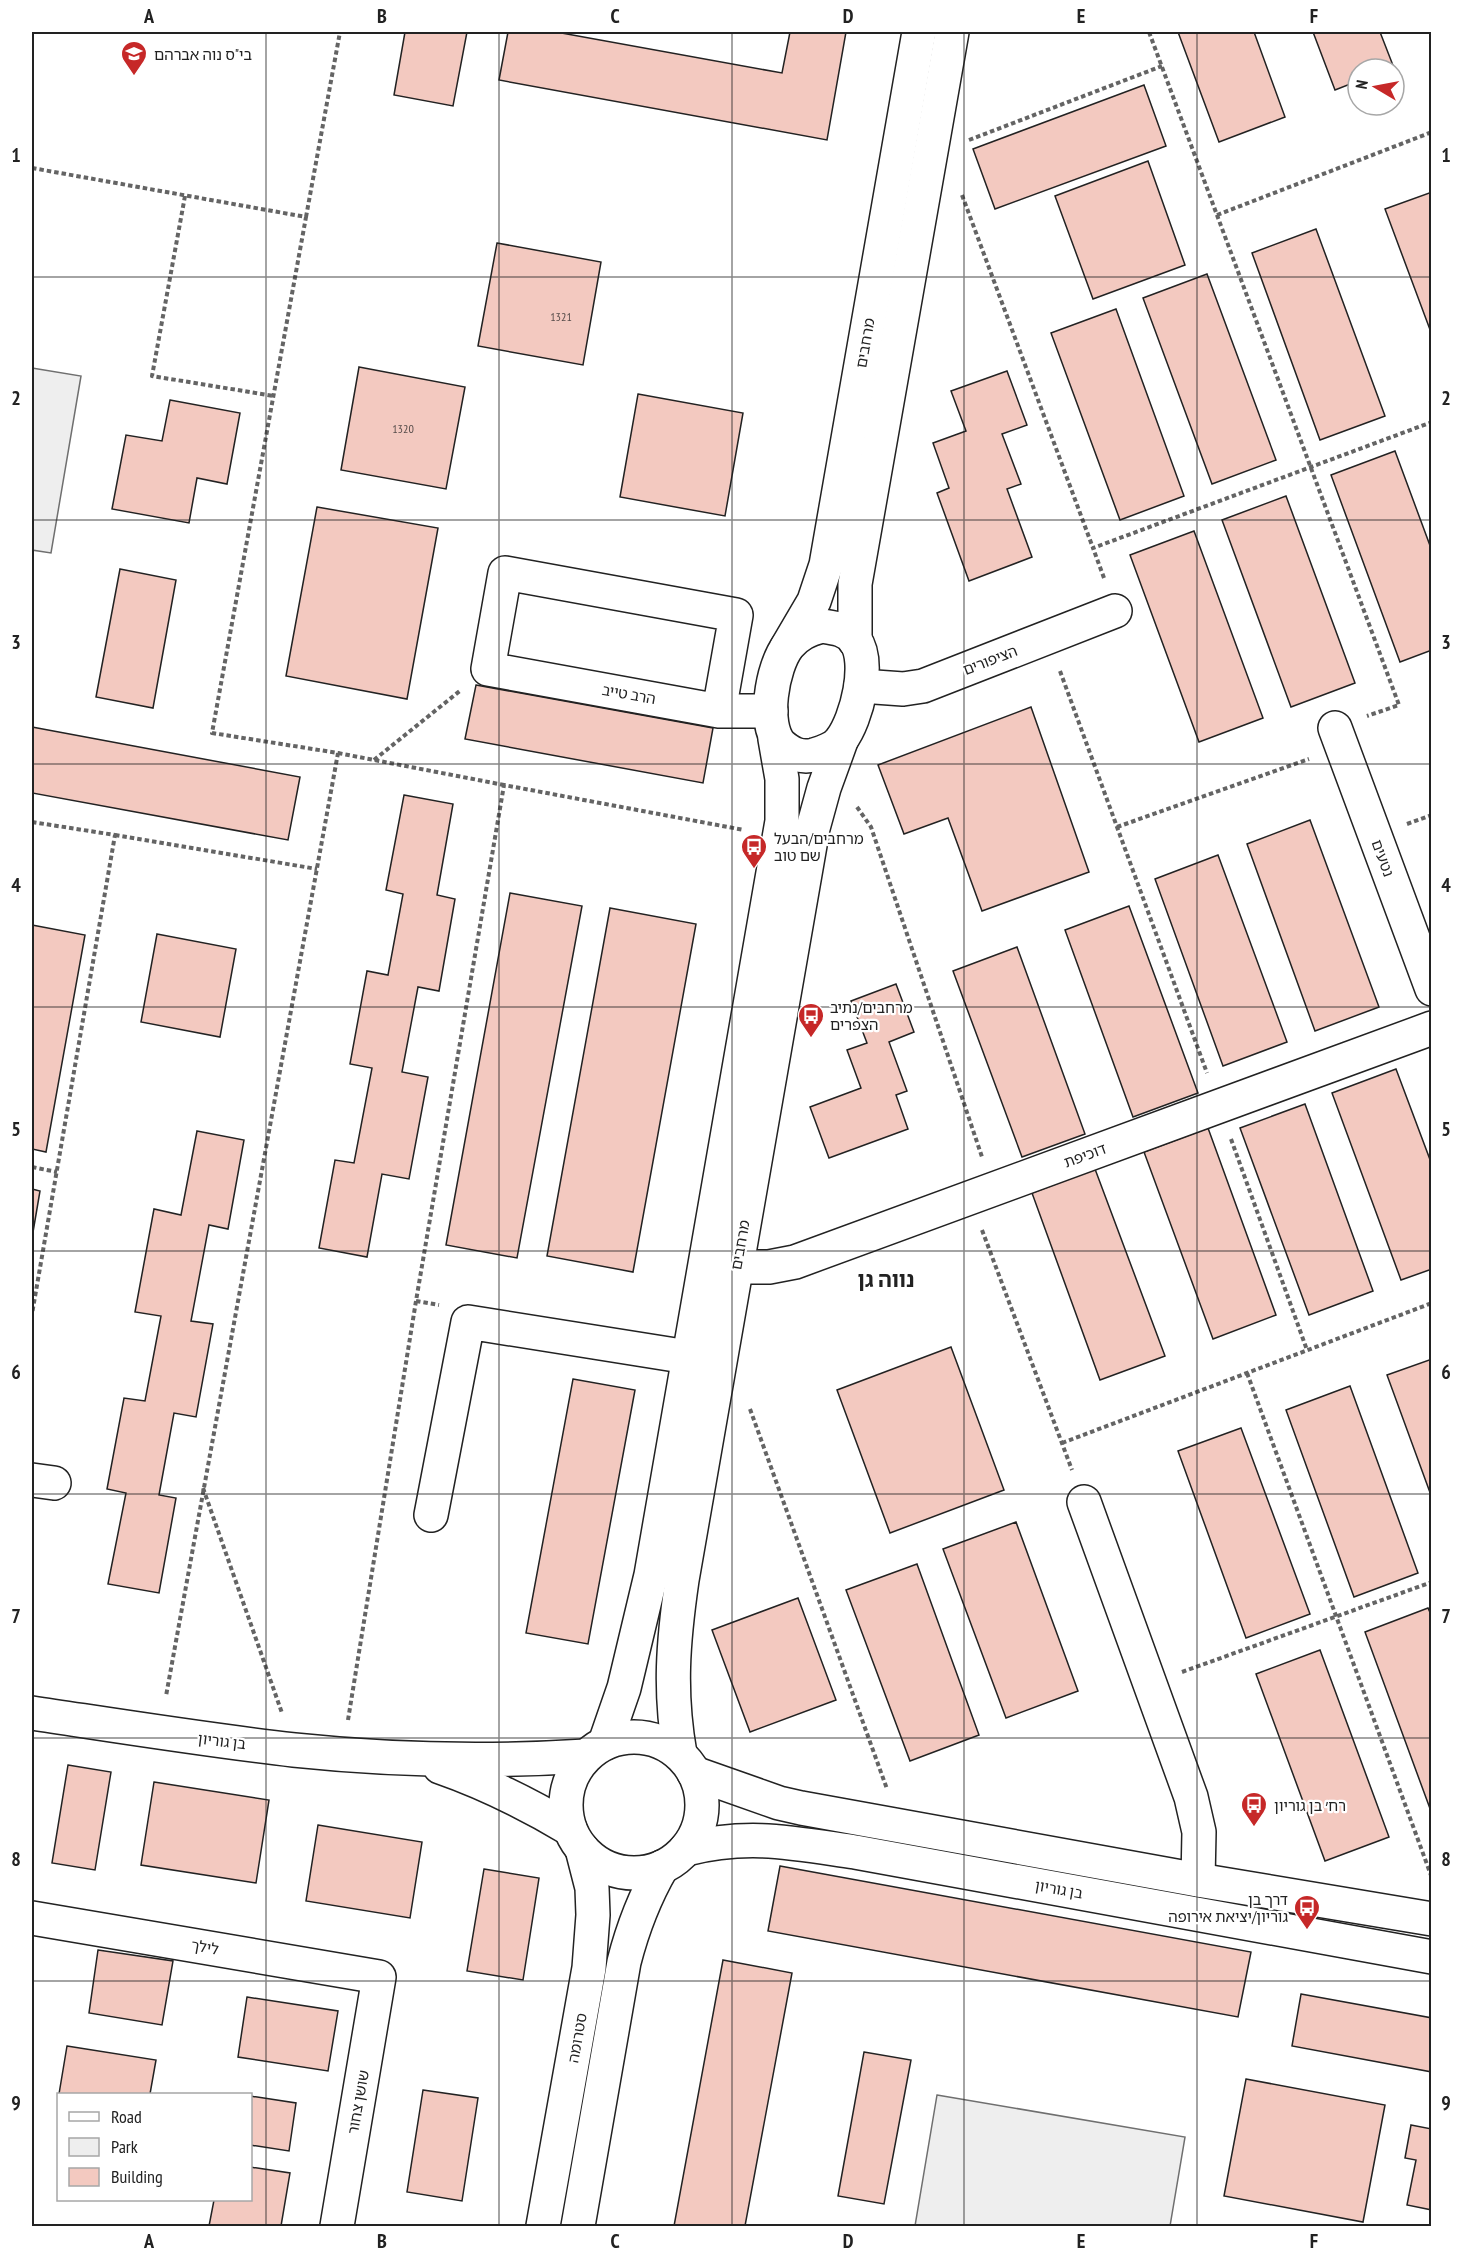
<svg xmlns="http://www.w3.org/2000/svg" width="1463" height="2258" viewBox="0 0 1463 2258" font-family="'PT Sans Narrow','Noto Sans Hebrew',sans-serif">
<style>
.green{fill:#eee;stroke:#6f6f6f;stroke-width:1.5}
.building{fill:#f3c9c0;stroke:#222;stroke-width:1.5}
.lines{fill:none;stroke-linecap:round;stroke-linejoin:round}
.minor-casing{stroke:#222;stroke-width:36}
.path{stroke:#646464;stroke-width:4;stroke-dasharray:4.5 3;stroke-linecap:butt}
.minor{stroke:#fff;stroke-width:33}
.grid{fill:none;stroke:#222;stroke-width:1.5;stroke-opacity:0.55}
.labels{text-anchor:middle;dominant-baseline:central;stroke-width:4.5;stroke-linejoin:round;paint-order:stroke}
.number-label{font-size:12px;fill:#564c4a}
.poi-label{font-size:15px;fill:#222;stroke:#fff;text-anchor:start}
.street-label{font-size:15px;fill:#222;stroke:#fff}
.district-label{font-size:21px;font-weight:bold;fill:#222;stroke:#fff}
.neatline{fill:none;stroke:#222;stroke-width:2}
.grid-label{font-size:20px;text-anchor:middle;font-weight:bold;fill:#222}
</style>
<rect width="100%" height="100%" fill="#fff"/>
<!-- green -->
<g class="green">
<path d="M32 368 81 376 51 553 32 550Z"/>
<path d="M937 2095 1185 2137 1170 2226H915Z"/>
</g>
<!-- building -->
<g class="building">
<path d="M405 32H467L453 106 394 95Z"/>
<path d="M508 32H556L782 73 790 32H846L827 140 499 80Z"/>
<path d="M1178 32H1254L1285 117 1219 142Z"/>
<path d="M1313 32H1380L1394 68 1358 69V81L1335 90Z"/>
<path d="M1144 85 1166 146 995 209 973 149Z"/>
<path d="M1148 161 1185 265 1093 299 1055 196Z"/>
<path d="M1432 192V335L1385 209Z"/>
<path d="M1316 229 1385 416 1320 440 1252 253Z"/>
<path d="M497 243 601 262 583 365 478 346Z"/>
<path d="M1207 274 1276 460 1212 484 1143 298Z"/>
<path d="M1116 309 1184 496 1120 520 1051 333Z"/>
<path d="M359 367 465 387 446 489 341 470Z"/>
<path d="M1007 371 1027 425 1002 434 1021 484 1007 489 1032 557 969 581 937 493 949 488 933 443 966 431 951 391Z"/>
<path d="M638 394 743 413 725 516 620 497Z"/>
<path d="M170 400 240 413 227 484 197 478 189 523 112 509 126 435 162 441Z"/>
<path d="M1395 451 1432 551V650L1400 662 1331 475Z"/>
<path d="M1286 496 1355 683 1291 707 1222 520Z"/>
<path d="M317 507 438 528 407 699 286 676Z"/>
<path d="M1194 531 1263 718 1199 742 1130 555Z"/>
<path d="M120 569 176 580 153 708 96 697Z"/>
<path d="M476 685 713 728 703 783 465 739Z"/>
<path d="M1031 707 1089 872 982 911 948 818 904 834 878 765Z"/>
<path d="M32 727 300 777 288 840 32 793Z"/>
<path d="M404 795 453 804 437 895 455 899 439 991 418 987 402 1072 428 1077 409 1179 382 1174 367 1257 319 1248 335 1160 354 1163 372 1068 350 1064 367 971 388 975 403 894 386 890Z"/>
<path d="M1310 820 1379 1007 1315 1031 1247 844Z"/>
<path d="M1218 855 1287 1042 1223 1066 1155 879Z"/>
<path d="M510 893 582 906 517 1258 446 1245Z"/>
<path d="M1129 906 1198 1093 1133 1117 1065 930Z"/>
<path d="M610 908 696 924 633 1272 547 1256Z"/>
<path d="M32 925 85 935 46 1152 32 1149Z"/>
<path d="M157 934 236 949 220 1037 141 1022Z"/>
<path d="M1017 947 1085 1134 1022 1157 953 971Z"/>
<path d="M896 984 914 1032 889 1042 907 1091 896 1095 908 1129 829 1158 810 1107 861 1088 847 1050 867 1043 851 1001Z"/>
<path d="M1396 1069 1432 1165V1269L1401 1280 1332 1093Z"/>
<path d="M1305 1104 1373 1291 1309 1315 1240 1128Z"/>
<path d="M1208 1128 1276 1315 1213 1339 1144 1152Z"/>
<path d="M197 1131 244 1140 228 1229 209 1225 191 1321 213 1324 196 1417 174 1413 159 1495 176 1498 159 1593 108 1584 126 1493 107 1489 124 1398 145 1401 161 1316 135 1312 154 1209 181 1215Z"/>
<path d="M1095 1169 1165 1356 1100 1380 1032 1193Z"/>
<path d="M32 1189 40 1191 32 1238Z"/>
<path d="M951 1347 1004 1490 890 1533 837 1390Z"/>
<path d="M1432 1359V1498L1387 1375Z"/>
<path d="M573 1379 635 1390 588 1644 526 1633Z"/>
<path d="M1350 1386 1418 1573 1354 1597 1286 1410Z"/>
<path d="M1241 1428 1310 1614 1246 1638 1178 1451Z"/>
<path d="M1016 1522 1078 1691 1006 1718 943 1549Z"/>
<path d="M917 1564 979 1735 910 1761 846 1590Z"/>
<path d="M798 1598 836 1700 750 1732 712 1630Z"/>
<path d="M1428 1608 1432 1617V1814L1365 1632Z"/>
<path d="M1320 1650 1389 1837 1325 1861 1256 1674Z"/>
<path d="M68 1765 111 1772 95 1870 52 1863Z"/>
<path d="M154 1782 269 1800 256 1883 141 1865Z"/>
<path d="M318 1825 422 1842 410 1918 306 1901Z"/>
<path d="M780 1866 1251 1952 1238 2017 768 1931Z"/>
<path d="M484 1869 539 1878 523 1980 467 1971Z"/>
<path d="M98 1950 173 1961 162 2025 89 2013Z"/>
<path d="M723 1960 792 1973 745 2226H674Z"/>
<path d="M1301 1994 1432 2018V2072L1292 2046Z"/>
<path d="M247 1997 338 2011 328 2071 238 2057Z"/>
<path d="M67 2046 156 2060 150 2094H59Z"/>
<path d="M864 2052 911 2060 884 2204 838 2196Z"/>
<path d="M1246 2079 1385 2105 1363 2222 1224 2196Z"/>
<path d="M423 2090 478 2098 462 2201 407 2192Z"/>
<path d="M250 2096 296 2103 289 2151 250 2145Z"/>
<path d="M1411 2125 1432 2129V2210L1407 2205 1416 2160 1405 2158Z"/>
<path d="M250 2167 290 2173 281 2226H209L214 2200H250Z"/>
</g>
<g class="lines">
<defs>
<g id="minor">
<path d="M822 626C835 628 846 629 855 640 871 662 857 719 841 740 835 749 824 752 814 755 801 758 791 754 781 745 762 725 772 667 788 646 798 634 808 630 822 626Z"/>
<path d="M855 641V584L952 32"/>
<path d="M787 647 814 601 826 565 919 32"/>
<path d="M861 686 903 689 923 686 1115 611"/>
<path d="M719 711 736 615 505 573 488 669 719 711H771"/>
<path d="M1335 728 1432 989"/>
<path d="M736 1267H769L795 1262 1432 1028"/>
<path d="M32 1480 54 1483"/>
<path d="M1084 1502 1191 1797 1199 1832 1198 1880"/>
<path d="M431 1515 468 1322 688 1357"/>
<path d="M32 1713C119 1726 206 1740 294 1750 389 1760 491 1762 586 1756"/>
<circle cx="634" cy="1805" r="68"/>
<path d="M605 1743 624 1688 651 1575 782 821V779L775 739"/>
<path d="M680 1754C669 1692 673 1642 682 1580L813 828 824 788 841 741"/>
<path d="M440 1767C486 1783 528 1804 570 1829"/>
<path d="M694 1773 779 1803 801 1808 1198 1880 1432 1919"/>
<path d="M686 1849C749 1833 793 1843 855 1852L1432 1957"/>
<path d="M32 1918 379 1977 337 2226"/>
<path d="M543 2226 589 1968 593 1915 592 1888 582 1849"/>
<path d="M578 2226 624 1962C633 1927 644 1898 662 1867"/>
</g>
</defs>
<!-- minor casing -->
<use href="#minor" class="minor-casing"/>
<!-- path -->
<g class="path">
<path d="M1149 32 1399 705 1367 716"/>
<path d="M969 140 1162 66"/>
<path d="M32 168 306 217 212 733 338 753 166 1696"/>
<path d="M962 195 1093 548"/>
<path d="M185 196 152 376 274 396"/>
<path d="M1217 215 1432 132"/>
<path d="M306 217 340 32"/>
<path d="M1104 578 1093 548 1432 422"/>
<path d="M1060 671 1207 1073"/>
<path d="M338 753 504 785"/>
<path d="M374 760 461 690"/>
<path d="M857 807 871 827 982 1157"/>
<path d="M32 822 115 835 32 1314"/>
<path d="M1407 824 1432 815"/>
<path d="M1117 827 1309 759"/>
<path d="M115 835 317 869"/>
<path d="M1231 1139 1307 1350"/>
<path d="M32 1167 57 1172"/>
<path d="M982 1230 1072 1470"/>
<path d="M416 1301 439 1305"/>
<path d="M1247 1373 1432 1878"/>
<path d="M750 1409 887 1789"/>
<path d="M1062 1443 1432 1303"/>
<path d="M203 1488 282 1713"/>
<path d="M1182 1672 1432 1582"/>
<path d="M348 1720 416 1301 504 785 744 830"/>
</g>
<!-- minor -->
<use href="#minor" class="minor"/>
</g>
<!-- grid -->
<path class="grid" d="M266 32V2226M499 32V2226M732 32V2226M964 32V2226M1197 32V2226M32 277H1432M32 520H1432M32 764H1432M32 1007H1432M32 1251H1432M32 1494H1432M32 1738H1432M32 1981H1432"/>
<!-- icons -->
<defs>
<symbol id="school-pin" viewBox="-11 -11 22 30"><path d="M0 17L-7.5 6A9.5 9.5 0 1 1 7.5 6Z" fill="#c62828" stroke="#fff"/><path d="M0-5L7-2L0 1L-7-2ZM-4 1L0 2.5L4 1V4Q0 6-4 4Z" fill="#fff"/></symbol>
<symbol id="bus-pin" viewBox="-11 -11 22 30"><path d="M0 17L-7.5 6A9.5 9.5 0 1 1 7.5 6Z" fill="#c62828" stroke="#fff"/><path d="M-5-6H5V4H4V6H2V4H-2V6H-4V4H-5ZM-3.5-4V0h7V-4ZM-3.5 1.2v1.5H-2V1.2ZM2 1.2v1.5H3.5V1.2Z" fill="#fff"/></symbol>
</defs>
<g fill-rule="evenodd">
<use href="#school-pin" x="119" y="39" width="30" height="40"/>
<use href="#bus-pin" x="739" y="832" width="30" height="40"/>
<use href="#bus-pin" x="796" y="1001" width="30" height="40"/>
<use href="#bus-pin" x="1239" y="1790" width="30" height="40"/>
<use href="#bus-pin" x="1292" y="1893" width="30" height="40"/>
</g>
<g class="labels">
<!-- number labels -->
<g class="number-label">
<text x="561" y="316">1321</text>
<text x="403" y="428">1320</text>
</g>
<!-- poi labels -->
<g class="poi-label">
<text x="154" y="54">בי"ס נוה אברהם</text>
<text x="774" y="838">מרחבים/הבעל<tspan x="774" dy="17">שם טוב</tspan></text>
<text x="830" y="1007">מרחבים/נתיב<tspan x="830" dy="17">הצפרים</tspan></text>
<text x="1274" y="1805">רח׳ בן גוריון</text>
<text x="1288" y="1899" text-anchor="end">דרך בן<tspan x="1288" dy="17">גוריון/יציאת אירופה</tspan></text>
</g>
<!-- street labels -->
<g class="street-label">
<text transform="translate(865 343) rotate(-80)">מרחבים</text>
<text transform="translate(990 660) rotate(-21)">הציפורים</text>
<text transform="translate(629 694) rotate(10)">הרב טייב</text>
<text transform="translate(1383 858) rotate(70)">נטעים</text>
<text transform="translate(1085 1155) rotate(-20)">דוכיפת</text>
<text transform="translate(740 1245) rotate(-80)">מרחבים</text>
<text transform="translate(222 1741) rotate(7)">בן גוריון</text>
<text transform="translate(1059 1889) rotate(10)">בן גוריון</text>
<text transform="translate(205 1947) rotate(10)">לילך</text>
<text transform="translate(577 2038) rotate(-80)">סטרומה</text>
<text transform="translate(358 2102) rotate(-80)">שושן צחור</text>
</g>
<!-- district labels -->
<g class="district-label">
<text x="886" y="1279">נווה גן</text>
</g>
</g>
<!-- border -->
<rect width="1463" height="2258" fill="none" stroke="#ffffff" stroke-width="66"/>
<!-- legend -->
<rect x="57" y="2093" width="195" height="108" fill="#ffffff" stroke="#a7a7a7" stroke-width="1.5"/>
<rect x="69" y="2112" width="30" height="9" fill="#ffffff" stroke="#a7a7a7" stroke-width="1.5"/>
<text x="111" y="2123" font-size="18" fill="#222222">Road</text>
<rect x="69" y="2138" width="30" height="18" fill="#eeeeee" stroke="#a7a7a7" stroke-width="1.5"/>
<text x="111" y="2153" font-size="18" fill="#222222">Park</text>
<rect x="69" y="2168" width="30" height="18" fill="#f3c9c0" stroke="#a7a7a7" stroke-width="1.5"/>
<text x="111" y="2183" font-size="18" fill="#222222">Building</text>
<!-- north arrow -->
<g transform="translate(1376 87) rotate(280)"><circle r="28" fill="#ffffff" stroke="#a7a7a7" stroke-width="1.5"/>
<path d="M0-4.5L10 22L0 15L-10 22Z" fill="#c62828"/>
<text y="-9" font-size="16" font-weight="bold" text-anchor="middle" fill="#222222">N</text>
</g>
<rect x="33" y="33" width="1397" height="2192" class="neatline"/>
<g class="grid-label">
<text x="149" y="23">A</text>
<text x="382" y="23">B</text>
<text x="615" y="23">C</text>
<text x="848" y="23">D</text>
<text x="1081" y="23">E</text>
<text x="1314" y="23">F</text>
<text x="16" y="162">1</text>
<text x="1446" y="162">1</text>
<text x="16" y="405">2</text>
<text x="1446" y="405">2</text>
<text x="16" y="649">3</text>
<text x="1446" y="649">3</text>
<text x="16" y="892">4</text>
<text x="1446" y="892">4</text>
<text x="16" y="1136">5</text>
<text x="1446" y="1136">5</text>
<text x="16" y="1379">6</text>
<text x="1446" y="1379">6</text>
<text x="16" y="1623">7</text>
<text x="1446" y="1623">7</text>
<text x="16" y="1866">8</text>
<text x="1446" y="1866">8</text>
<text x="16" y="2110">9</text>
<text x="1446" y="2110">9</text>
<text x="149" y="2248">A</text>
<text x="382" y="2248">B</text>
<text x="615" y="2248">C</text>
<text x="848" y="2248">D</text>
<text x="1081" y="2248">E</text>
<text x="1314" y="2248">F</text>
</g>
</svg>
